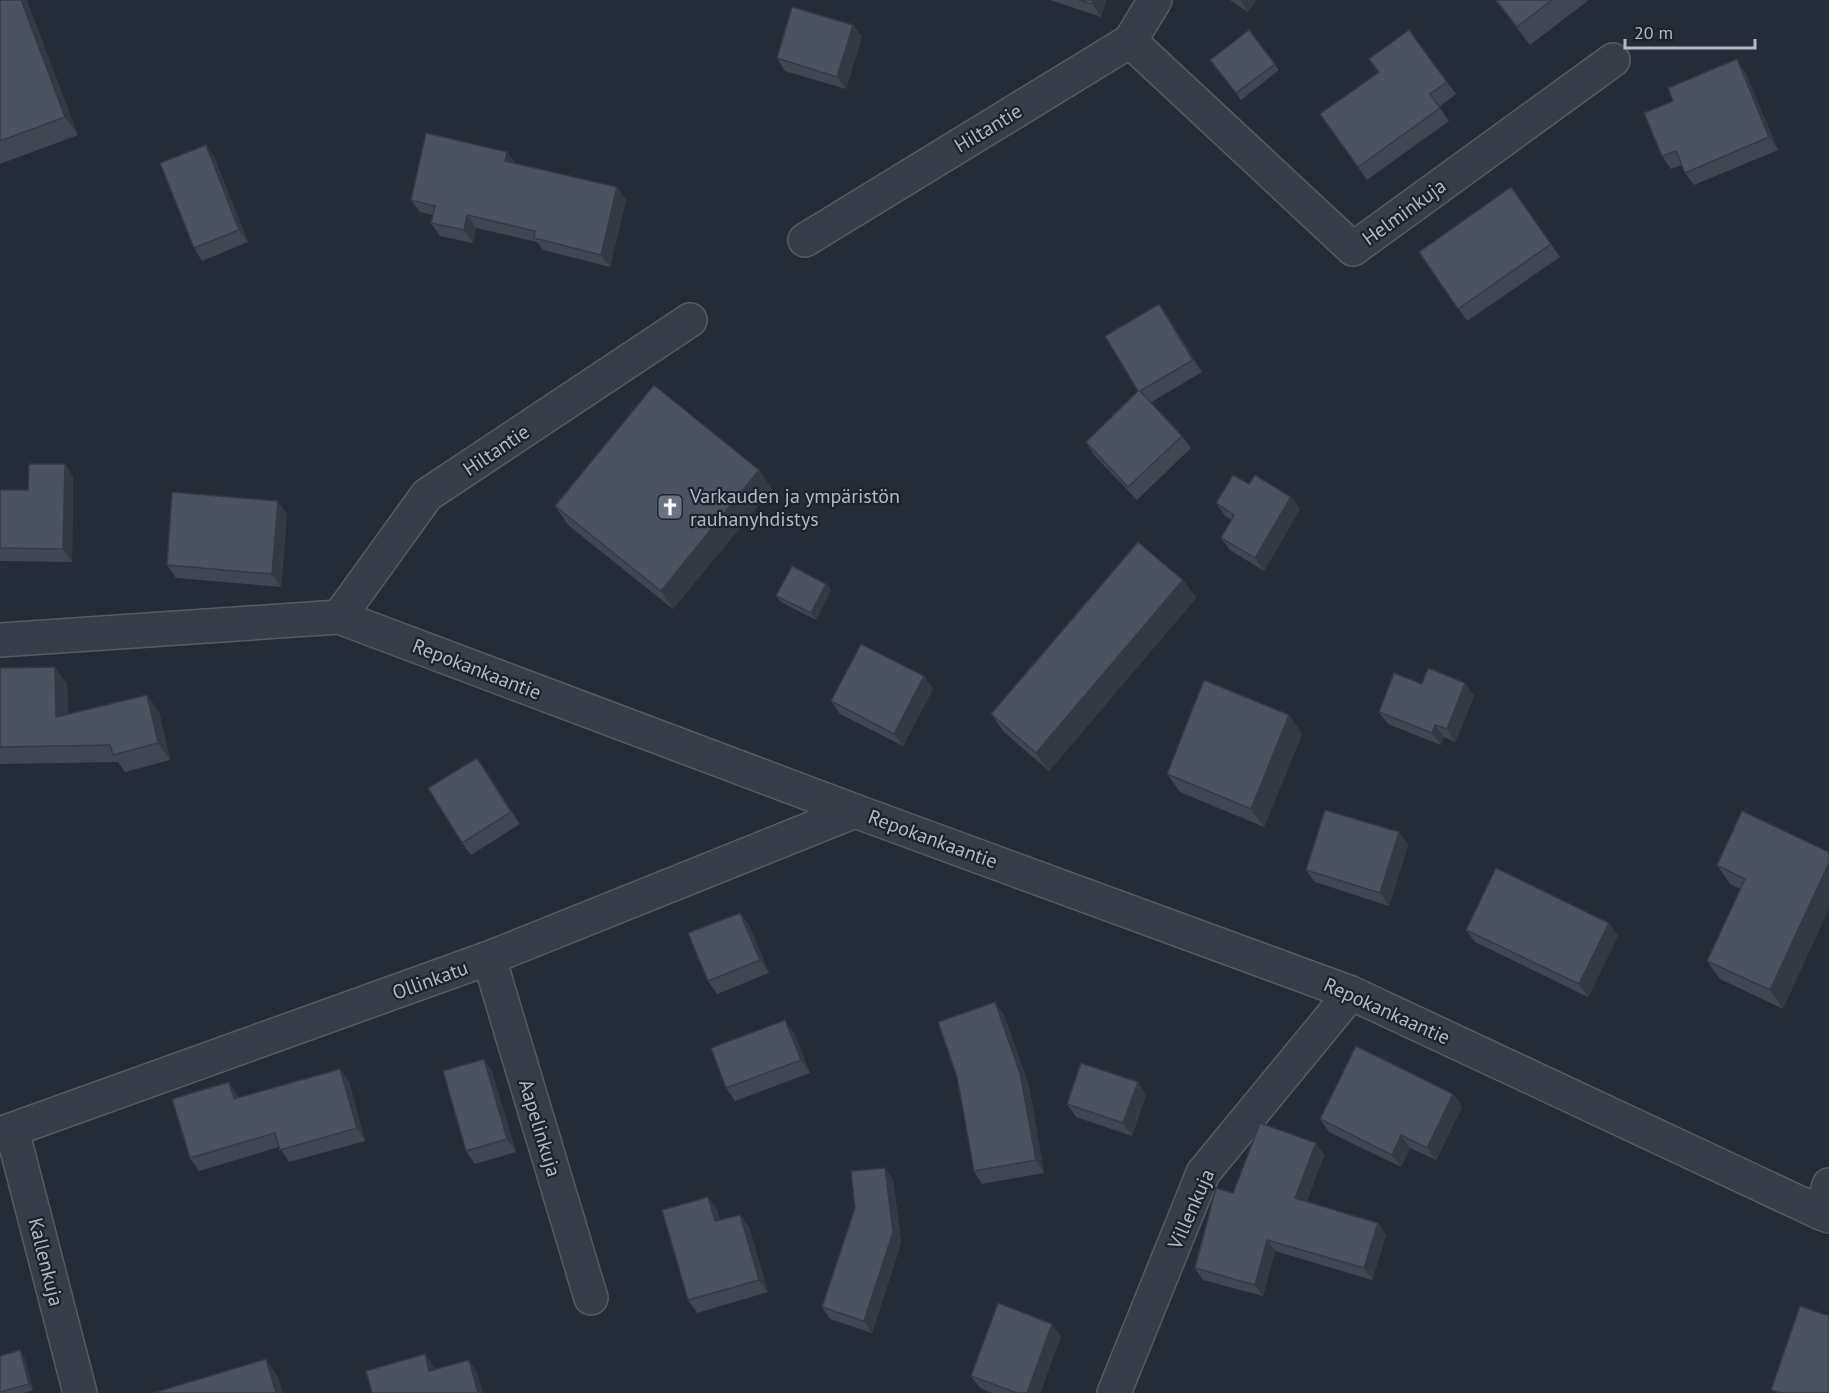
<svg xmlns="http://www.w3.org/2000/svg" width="1829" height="1393" viewBox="0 0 1829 1393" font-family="'PT Sans',sans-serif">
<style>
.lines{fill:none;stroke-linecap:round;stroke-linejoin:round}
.street-casing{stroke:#565c66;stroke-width:36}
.street{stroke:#383e49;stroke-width:33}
.wall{fill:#404753}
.shaded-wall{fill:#343a44}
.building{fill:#4b5361;stroke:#343a44;stroke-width:1.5}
.labels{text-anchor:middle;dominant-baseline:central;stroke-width:4.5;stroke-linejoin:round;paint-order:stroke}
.street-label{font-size:20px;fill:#b3b9c4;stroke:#1d232d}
.poi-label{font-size:20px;fill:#b3b9c4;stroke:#1d232d;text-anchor:start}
</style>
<rect width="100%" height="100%" fill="#242c38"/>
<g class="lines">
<defs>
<g id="street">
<path d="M1130 41 1353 249 1613 60"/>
<path d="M805 240 1130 41 1155 0"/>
<path d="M339 617 427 495 690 320"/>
<path d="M0 640 339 617 855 811 1351 993 1821 1213 1829 1216"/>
<path d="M489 958 591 1298"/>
<path d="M12 1130 80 1393"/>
<path d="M0 1134 489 958 855 811"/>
<path d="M1821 1213 1829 1185"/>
<path d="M1114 1393 1203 1173 1351 993"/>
</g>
</defs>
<!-- street casing -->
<use href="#street" class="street-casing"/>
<!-- street -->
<use href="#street" class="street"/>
</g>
<!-- wall -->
<g class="wall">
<path d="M0 0 78 135 0 164Z"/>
<path d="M1050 0H1106L1101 17Z"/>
<path d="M1230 0H1256L1248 12Z"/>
<path d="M1495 0H1589L1530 45Z"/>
<path d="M853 25 862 37 846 89 785 71 777 58Z"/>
<path d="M1249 30 1279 70 1241 100 1210 60Z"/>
<path d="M1409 30 1456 94 1439 107 1449 121 1367 180 1320 114 1378 72 1369 59Z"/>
<path d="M1745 72 1778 150 1694 185 1685 173 1682 165 1671 169 1662 156Z"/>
<path d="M206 145 214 157 248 242 202 261 194 248Z"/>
<path d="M507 152 515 163 617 187 626 200 610 267 543 250 537 242 476 228 473 243 440 236 431 223 433 215 420 212 411 200Z"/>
<path d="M1511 187 1560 257 1467 321 1419 252Z"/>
<path d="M1168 317 1202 372 1150 403 1182 436 1191 448 1137 500 1094 455 1086 442 1138 391Z"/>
<path d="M65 464 73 477 72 562 0 561V490H28Z"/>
<path d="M759 470 772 489 673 609 568 525 555 506Z"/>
<path d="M1249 484 1291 497 1300 509 1264 571 1230 550 1221 538 1231 520 1225 516 1216 503Z"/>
<path d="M287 514 281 587 176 578 167 565Z"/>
<path d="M1183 580 1196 598 1049 771 1004 732 991 714Z"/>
<path d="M826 584 831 590 816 620 781 602 776 596Z"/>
<path d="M0 668 67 684 68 714 147 695 159 712 170 760 125 772 118 762 0 764Z"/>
<path d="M1465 683 1474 696 1455 742 1444 737 1441 745 1388 724 1379 712 1422 684Z"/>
<path d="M933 689 903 746 840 714 831 701Z"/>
<path d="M1289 715 1302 734 1264 827 1180 792 1167 774Z"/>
<path d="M477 758 520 824 471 855 462 843Z"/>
<path d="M1742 811 1783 1009 1720 979 1707 961 1741 889 1730 884 1717 865Z"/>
<path d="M1399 832 1408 845 1389 906 1315 882 1306 870Z"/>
<path d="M740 913 749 925 769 973 717 994 708 981Z"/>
<path d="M1609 923 1618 936 1588 997 1475 942 1466 930Z"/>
<path d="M995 1002 1004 1015 1029 1086 1044 1173 982 1184 974 1171Z"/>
<path d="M794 1033 810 1073 735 1101 726 1088Z"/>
<path d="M484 1059 492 1072 516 1152 475 1164 466 1151Z"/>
<path d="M340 1069 349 1082 365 1141 289 1162 279 1147 199 1171 190 1158 237 1095 238 1098Z"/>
<path d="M1453 1094 1462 1107 1436 1160 1410 1148 1401 1167 1329 1132 1320 1119Z"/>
<path d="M1146 1095 1132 1136 1076 1117 1067 1104Z"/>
<path d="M1316 1143 1324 1155 1307 1201 1386 1235 1372 1280 1275 1251 1263 1296 1203 1280 1195 1268 1233 1193Z"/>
<path d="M893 1179 901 1243 872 1333 830 1319 822 1307Z"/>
<path d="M717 1209 720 1220 740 1215 749 1227 768 1292 697 1313 688 1300Z"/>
<path d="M1061 1336 1040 1393H992L980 1388 971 1376Z"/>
<path d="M20 1350 24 1357 33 1390 24 1393H0V1356Z"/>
</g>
<!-- shaded-wall -->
<g class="shaded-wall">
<path d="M21 0H27L78 135 65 117Z"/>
<path d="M1093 0H1106L1101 17 1092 4Z"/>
<path d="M1240 0H1256L1248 12Z"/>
<path d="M853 25 862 37 846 89 837 77Z"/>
<path d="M1737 59 1745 72 1778 150 1769 137Z"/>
<path d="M206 145 214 157 248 242 239 230Z"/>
<path d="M507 152 516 165 505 161Z"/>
<path d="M617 187 626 200 610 267 601 255Z"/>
<path d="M467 215 476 228 473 243 464 230Z"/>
<path d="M1159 304 1168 317 1202 372 1193 360Z"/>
<path d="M65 464 73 477 72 562 63 549Z"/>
<path d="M759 470 772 489 673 609 661 591Z"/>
<path d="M1291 497 1300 509 1264 571 1255 558Z"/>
<path d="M278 501 287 514 281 587 272 574Z"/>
<path d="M1183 580 1196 598 1049 771 1036 753Z"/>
<path d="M826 584 831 590 816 620 811 613Z"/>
<path d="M55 667 67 684 68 734 56 717Z"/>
<path d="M924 676 933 689 903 746 894 734Z"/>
<path d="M1465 683 1474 696 1455 742 1447 729Z"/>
<path d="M147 695 159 712 170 760 158 743Z"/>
<path d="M1289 715 1302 734 1264 827 1251 809Z"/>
<path d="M1435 725 1444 737 1441 745 1432 733Z"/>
<path d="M477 758 486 770 520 824 511 812Z"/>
<path d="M1399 832 1408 845 1389 906 1380 893Z"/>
<path d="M1829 863V909L1783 1009 1770 990Z"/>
<path d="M740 913 749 925 769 973 760 960Z"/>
<path d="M1609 923 1618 936 1588 997 1579 984Z"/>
<path d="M995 1002 1004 1015 1029 1086 1044 1173 1036 1160Z"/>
<path d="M785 1020 794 1033 810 1073 801 1060Z"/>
<path d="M484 1059 492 1072 516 1152 507 1139Z"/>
<path d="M340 1069 349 1082 365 1141 357 1128Z"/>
<path d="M229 1082 237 1095 242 1111 234 1099Z"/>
<path d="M1138 1082 1146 1095 1132 1136 1123 1123Z"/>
<path d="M1453 1094 1462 1107 1436 1160 1427 1148Z"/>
<path d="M1401 1135 1410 1148 1401 1167 1392 1155Z"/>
<path d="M1316 1143 1324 1155 1304 1209 1295 1198Z"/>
<path d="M885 1168 893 1179 901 1243 872 1333 864 1321Z"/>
<path d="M708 1197 717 1209 724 1234 715 1221Z"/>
<path d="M740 1215 749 1227 768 1292 759 1280Z"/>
<path d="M1378 1223 1386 1235 1372 1280 1364 1268Z"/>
<path d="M1267 1240 1275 1251 1263 1296 1255 1285Z"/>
<path d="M1052 1324 1061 1336 1040 1393H1027Z"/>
<path d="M20 1350 24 1357 33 1390 29 1384Z"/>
<path d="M425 1354 434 1367 438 1383 429 1371Z"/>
<path d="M266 1359 278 1377 283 1393H276Z"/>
<path d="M469 1360 477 1372 483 1393H478Z"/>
</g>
<!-- building -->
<g class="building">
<path d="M0 0H21L65 117 0 141Z"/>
<path d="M1079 0H1093L1092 4Z"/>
<path d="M1496 0H1552L1517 27Z"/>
<path d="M792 7 853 25 837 77 777 58Z"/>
<path d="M1249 30 1275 64 1236 93 1210 60Z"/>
<path d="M1409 30 1447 82 1430 94 1440 108 1358 167 1320 114 1379 72 1369 59Z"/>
<path d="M1737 59 1769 137 1685 173 1676 151 1662 156 1644 113 1673 101 1668 88Z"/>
<path d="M426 133 507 152 505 161 617 187 601 255 534 238 535 231 467 215 464 230 431 223 435 206 411 200Z"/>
<path d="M206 145 239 230 194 248 160 163Z"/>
<path d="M1511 187 1551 244 1458 309 1419 252Z"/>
<path d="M1159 304 1193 360 1140 391 1182 436 1128 487 1086 442 1138 391 1105 336Z"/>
<path d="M654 385 759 470 661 591 555 506Z"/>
<path d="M29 464H65L63 549 0 548V490H28Z"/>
<path d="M1233 475 1249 484 1255 475 1291 497 1255 558 1221 538 1234 515 1216 503Z"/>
<path d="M172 492 278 501 272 574 167 565Z"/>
<path d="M1138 542 1183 580 1036 753 991 714Z"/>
<path d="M792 566 826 584 811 613 776 596Z"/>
<path d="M861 644 924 676 894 734 831 701Z"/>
<path d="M55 667 56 717 147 695 158 743 113 755 110 745 0 747V668Z"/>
<path d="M1428 668 1465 683 1447 729 1435 725 1432 733 1379 712 1394 673 1422 684Z"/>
<path d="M1204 680 1289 715 1251 809 1167 774Z"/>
<path d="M477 758 511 812 462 843 428 788Z"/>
<path d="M1325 810 1399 832 1380 893 1306 870Z"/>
<path d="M1742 811 1829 852V863L1770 990 1707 961 1745 879 1717 865Z"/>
<path d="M1496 868 1609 923 1579 984 1466 930Z"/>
<path d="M740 913 760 960 708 981 688 933Z"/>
<path d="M995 1002 1020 1073 1036 1160 974 1171 957 1077 938 1022Z"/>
<path d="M785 1020 801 1060 726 1088 711 1048Z"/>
<path d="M1356 1046 1453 1094 1427 1148 1401 1135 1392 1155 1320 1119Z"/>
<path d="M484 1059 507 1139 466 1151 443 1071Z"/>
<path d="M1081 1063 1138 1082 1123 1123 1067 1104Z"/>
<path d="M340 1069 357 1128 280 1150 275 1133 190 1158 172 1099 229 1082 234 1099Z"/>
<path d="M1260 1123 1316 1143 1295 1198 1378 1223 1364 1268 1267 1240 1255 1285 1195 1268 1216 1188 1233 1193Z"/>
<path d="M885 1168 893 1232 864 1321 822 1307 855 1208 851 1171Z"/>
<path d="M708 1197 715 1221 740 1215 759 1280 688 1300 662 1210Z"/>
<path d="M998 1303 1052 1324 1027 1393H1017L971 1376Z"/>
<path d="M1800 1306 1829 1316V1393H1780L1771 1390Z"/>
<path d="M20 1350 29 1384 0 1392V1356Z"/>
<path d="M425 1354 429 1371 469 1360 478 1393H372L366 1371Z"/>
<path d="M266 1359 276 1393H153Z"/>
</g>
<!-- icons -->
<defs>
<symbol id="church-square" viewBox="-11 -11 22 22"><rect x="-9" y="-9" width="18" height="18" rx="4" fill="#6b7280" stroke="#1d232d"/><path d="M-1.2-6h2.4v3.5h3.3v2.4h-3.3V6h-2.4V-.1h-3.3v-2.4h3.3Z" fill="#fff"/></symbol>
</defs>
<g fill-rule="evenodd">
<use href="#church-square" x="655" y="492" width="30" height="30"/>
</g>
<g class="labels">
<!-- street labels -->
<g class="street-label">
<text transform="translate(988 128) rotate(-31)">Hiltantie</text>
<text transform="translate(1404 212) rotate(-36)">Helminkuja</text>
<text transform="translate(496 450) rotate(-34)">Hiltantie</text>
<text transform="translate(477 669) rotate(21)">Repokankaantie</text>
<text transform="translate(933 839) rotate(20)">Repokankaantie</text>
<text transform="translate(430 980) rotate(-20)">Ollinkatu</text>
<text transform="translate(1387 1011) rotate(24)">Repokankaantie</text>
<text transform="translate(540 1128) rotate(73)">Aapelinkuja</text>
<text transform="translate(1191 1209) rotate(-66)">Villenkuja</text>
<text transform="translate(46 1262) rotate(76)">Kallenkuja</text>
</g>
<!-- poi labels -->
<g class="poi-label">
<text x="690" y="496">Varkauden ja ympäristön<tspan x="690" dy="23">rauhanyhdistys</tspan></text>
</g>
</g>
<!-- scale -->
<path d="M1625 39v9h130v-9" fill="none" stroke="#b3b9c4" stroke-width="3"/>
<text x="1634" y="39" font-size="18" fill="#b3b9c4" stroke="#1d232d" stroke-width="4.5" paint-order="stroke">20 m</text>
</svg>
